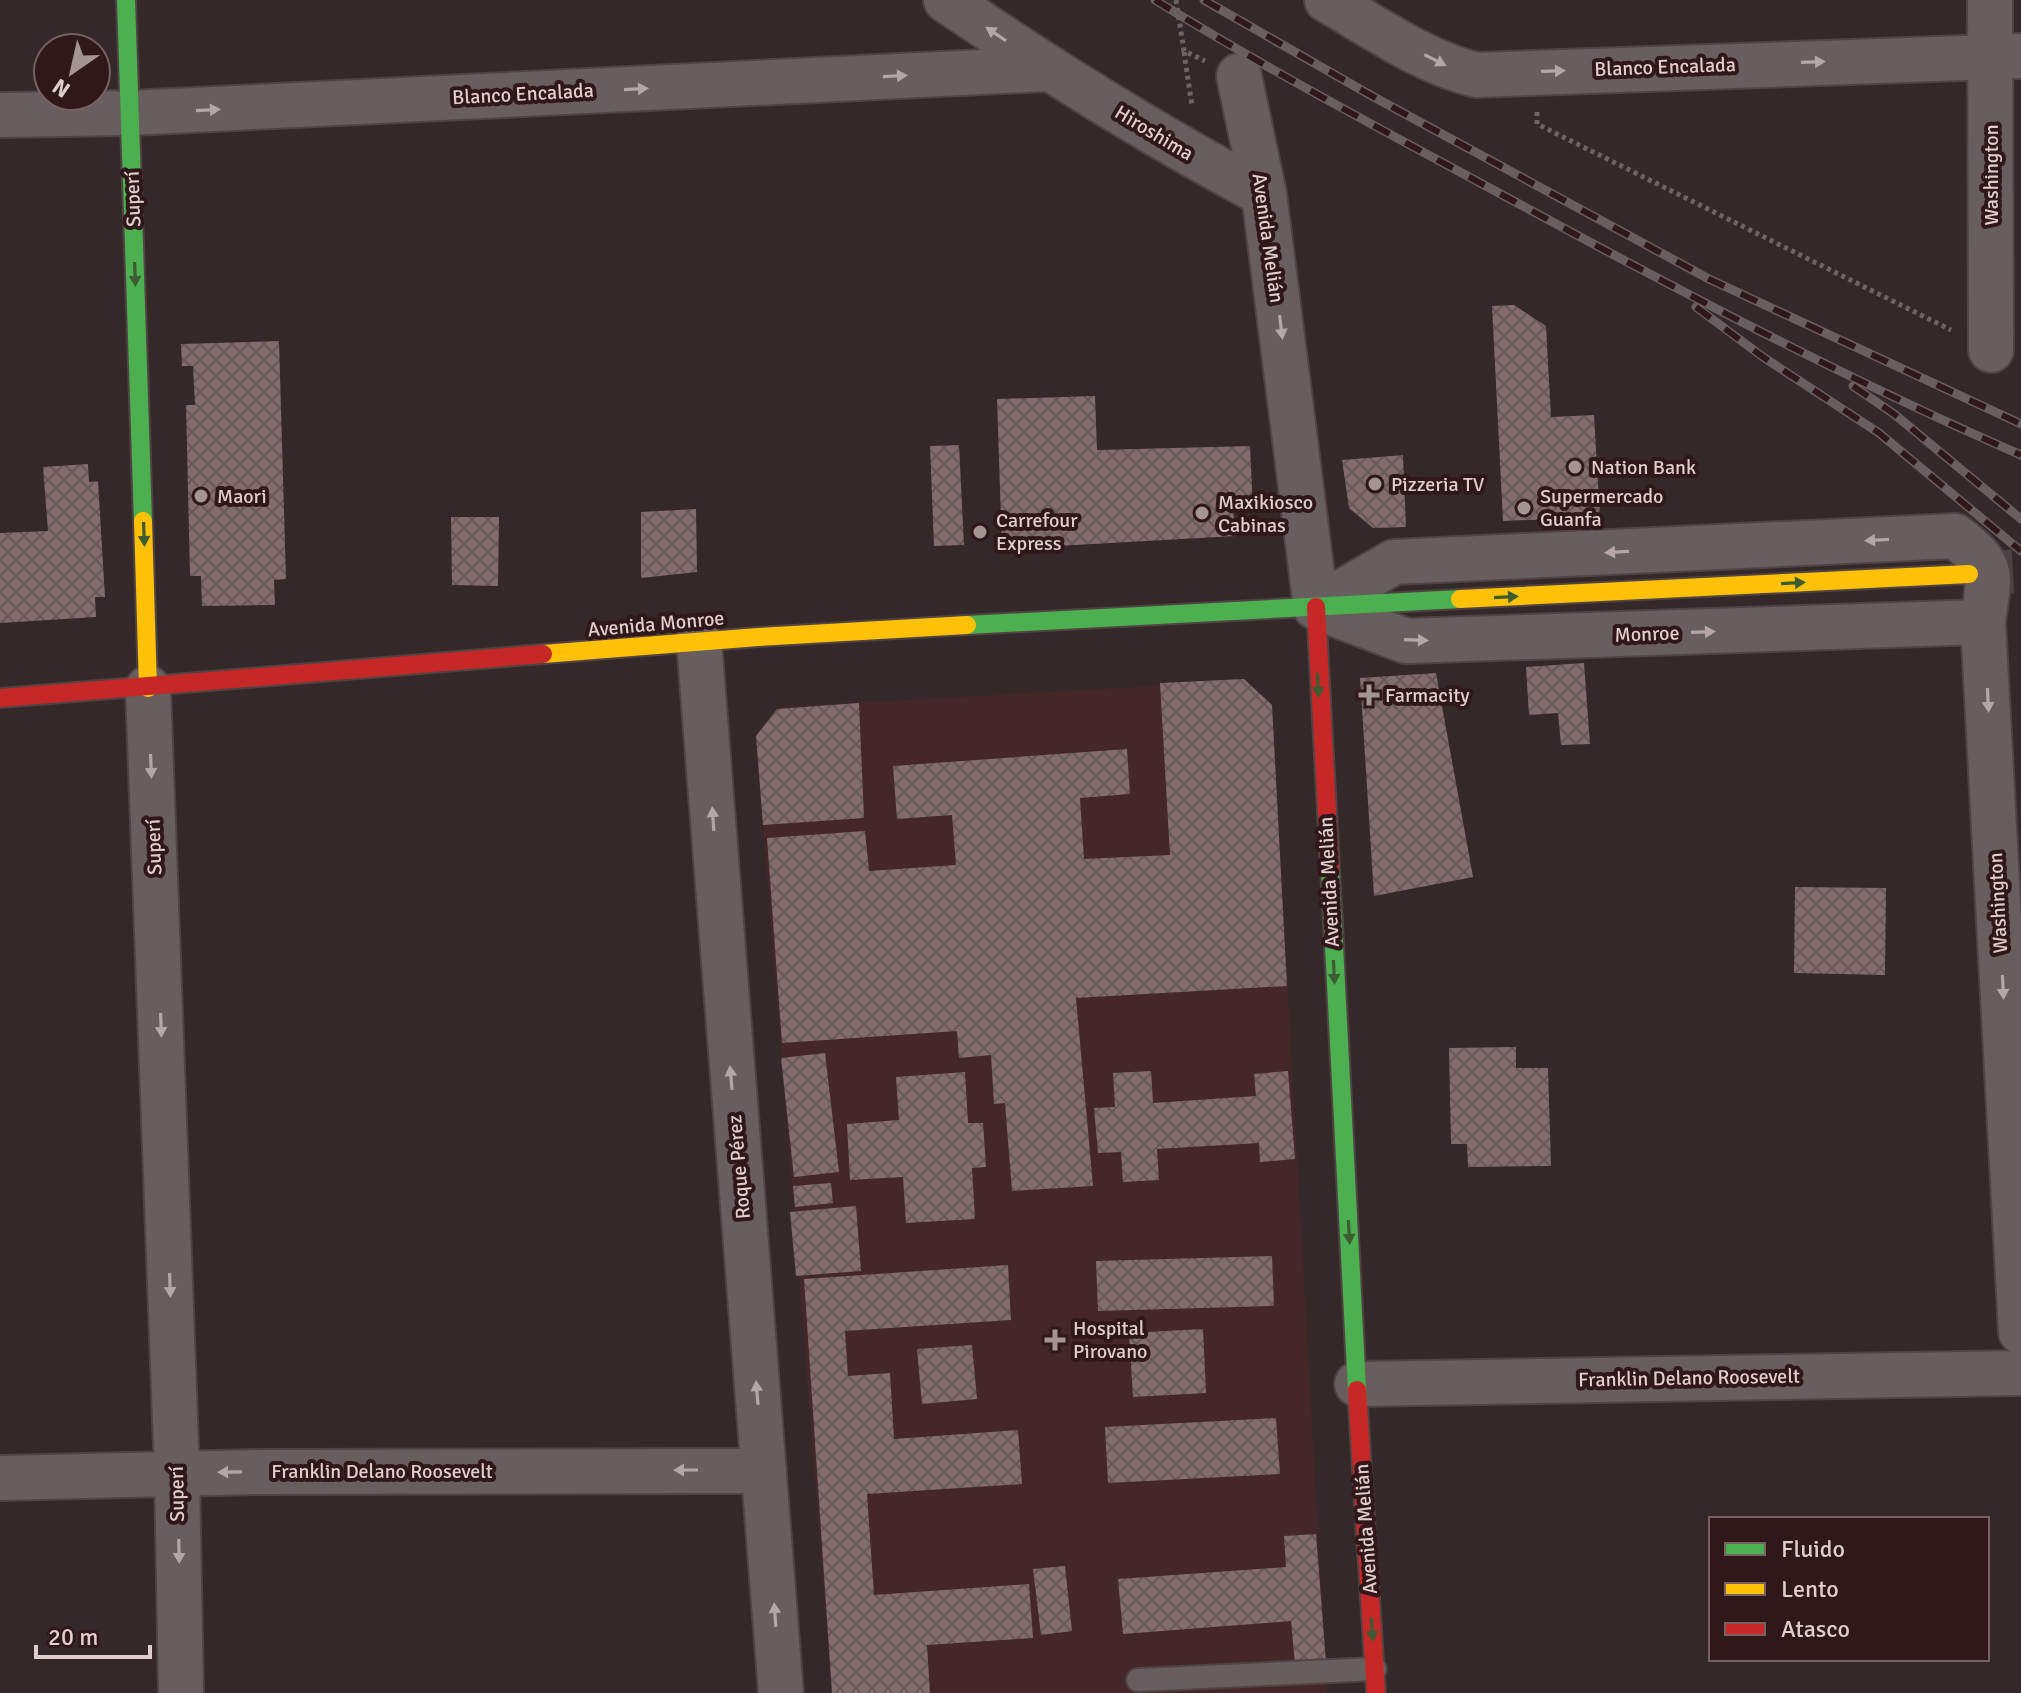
<svg xmlns="http://www.w3.org/2000/svg" width="2021" height="1693" viewBox="0 0 2021 1693" font-family="Signika,sans-serif">
<style>
.built{fill:#452729}
.building{fill:url(#building-cross-hatch)}
.lines{fill:none;stroke-linecap:round;stroke-linejoin:round}
.secondary-tunnel{stroke:#4e4141;stroke-width:44;stroke-dasharray:44 22;stroke-linecap:butt}
.lane-casing{stroke:#4f4343;stroke-width:26}
.street-casing{stroke:#4f4343;stroke-width:48}
.fast-casing{stroke:#4f4343;stroke-width:22}
.slow-casing{stroke:#4f4343;stroke-width:22}
.jam-casing{stroke:#4f4343;stroke-width:22}
.path{stroke:#6d6464;stroke-width:5;stroke-dasharray:4 4;stroke-linecap:butt}
.lane{stroke:#685e5e;stroke-width:22}
.street{stroke:#685e5e;stroke-width:44}
.fast{stroke:#4caf50;stroke-width:18}
.slow{stroke:#ffc107;stroke-width:18}
.jam{stroke:#c62828;stroke-width:18}
.rail-casing{stroke:#6a5f5f;stroke-width:9}
.rail{stroke:#30181a;stroke-width:6;stroke-dasharray:18;stroke-linecap:butt}
.oneway{fill:#b5a7a7}
.oneway2{fill:#3d5c32}
.poi-dot{fill:#a49494;stroke:#30181a;stroke-width:3}
.labels{text-anchor:middle;dominant-baseline:central;stroke-width:8;stroke-linejoin:round;paint-order:stroke}
.street-label{font-size:20px;fill:#dfcece;stroke:#30181a}
.poi-label{font-size:20px;fill:#dfcece;stroke:#30181a;text-anchor:start}
</style>
<defs>
<pattern id="building-cross-hatch" width="8" height="8" patternUnits="userSpaceOnUse" patternTransform="scale(2)"><rect width="8" height="8" fill="#836c6d"/><path d="M0 0l8 8M0 8l8-8" fill="none" stroke="#665758"/></pattern>
</defs>
<rect width="100%" height="100%" fill="#352828"/>
<!-- built -->
<path class="built" d="M1245 681 1272 706 1327 1693H832L756 736 779 707Z"/>
<!-- building -->
<g class="building">
<path d="M1514 305 1546 326 1551 417 1594 415 1600 517 1503 521 1492 306Z"/>
<path d="M279 341 286 579 274 580 275 605 202 606 201 576H190L186 405H195L193 366H182L181 344Z"/>
<path d="M1095 396 1097 450 1250 446 1253 509H1233L1236 536 1002 549 997 399Z"/>
<path d="M959 445 964 545 934 546 930 446Z"/>
<path d="M1403 455 1406 527 1373 528 1349 508 1342 460Z"/>
<path d="M88 464 89 482 98 481 105 597H95L96 617 0 623V533L48 531 43 467Z"/>
<path d="M696 509 697 572 641 578V512Z"/>
<path d="M451 517H499L498 586 452 585Z"/>
<path d="M1584 663 1590 744 1561 745 1558 713 1529 715 1526 667Z"/>
<path d="M1436 673 1473 877 1374 896 1360 678Z"/>
<path d="M1244 679 1272 705 1287 986 1076 998 1093 1186 1012 1191 1005 1103 994 1104 991 1055 959 1058 957 1031 782 1043 767 838 865 831 869 871 956 865 952 815 897 819 893 766 1127 749 1130 794 1080 798 1084 859 1170 855 1160 683Z"/>
<path d="M859 703 864 818 763 825 756 736 777 709Z"/>
<path d="M1795 887 1886 888 1885 975 1794 973Z"/>
<path d="M1516 1047V1068H1548L1551 1166 1468 1167 1467 1144H1451L1449 1048Z"/>
<path d="M825 1053 839 1172 794 1177 781 1058Z"/>
<path d="M1151 1071 1153 1103 1256 1096 1254 1074 1288 1071 1295 1159 1260 1162 1259 1143 1157 1149 1159 1180 1123 1182 1121 1152 1098 1153 1094 1108 1115 1107 1113 1073Z"/>
<path d="M965 1072 968 1123H983L986 1167 972 1168 975 1219 906 1223 903 1177 850 1180 847 1124 899 1120 896 1077Z"/>
<path d="M831 1183 833 1203 795 1207 793 1186Z"/>
<path d="M856 1206 861 1271 796 1276 790 1212Z"/>
<path d="M1272 1256 1274 1306 1098 1311 1096 1261Z"/>
<path d="M1008 1265 1011 1320 845 1331 848 1376 890 1373 894 1439 1018 1430 1022 1484 867 1494 874 1595 1029 1584 1033 1638 927 1645 930 1693H832L804 1279Z"/>
<path d="M1203 1329 1206 1393 1133 1397 1129 1333Z"/>
<path d="M972 1345 977 1399 922 1404 917 1349Z"/>
<path d="M1276 1418 1280 1474 1108 1483 1105 1427Z"/>
<path d="M1316 1534 1326 1662 1295 1665 1291 1621 1123 1634 1118 1579 1286 1567 1284 1536Z"/>
<path d="M1065 1566 1072 1631 1041 1635 1033 1569Z"/>
</g>
<g class="lines">
<!-- secondary-tunnel -->
<path class="secondary-tunnel" d="M1969 574 2021 571"/>
<defs>
<path id="lane" d="M1138 1680 1375 1669"/>
<g id="street">
<path d="M946 0C1049 70 1154 136 1264 194"/>
<path d="M1327 0C1374 27 1423 62 1476 75L2021 56"/>
<path d="M1990 0 1991 350"/>
<path d="M1239 76 1264 194 1316 607"/>
<path d="M0 115 130 113 1046 69"/>
<path d="M1316 607 1394 562 1955 536C1997 568 1989 573 1983 622L2021 1332"/>
<path d="M1316 607 1406 641 1983 622"/>
<path d="M699 641 781 1693"/>
<path d="M148 688 177 1473 181 1693"/>
<path d="M1357 1384 2021 1373"/>
<path d="M0 1478 261 1472 764 1471"/>
</g>
<g id="fast">
<path d="M126 0 143 521"/>
<path d="M967 625 1460 599"/>
<path d="M1330 868 1357 1390"/>
</g>
<g id="slow">
<path d="M143 521 148 688"/>
<path d="M1460 599 1969 574"/>
<path d="M543 654 758 637 967 625"/>
</g>
<g id="jam">
<path d="M1316 607 1330 868"/>
<path d="M0 698 543 654"/>
<path d="M1357 1390 1376 1693"/>
</g>
</defs>
<!-- lane casing -->
<use href="#lane" class="lane-casing"/>
<!-- street casing -->
<use href="#street" class="street-casing"/>
<!-- fast casing -->
<use href="#fast" class="fast-casing"/>
<!-- slow casing -->
<use href="#slow" class="slow-casing"/>
<!-- jam casing -->
<use href="#jam" class="jam-casing"/>
<!-- path -->
<g class="path">
<path d="M1176 0 1184 51 1205 61"/>
<path d="M1184 52 1192 106"/>
<path d="M1537 112V124L1951 330"/>
</g>
<!-- lane -->
<use href="#lane" class="lane"/>
<!-- street -->
<use href="#street" class="street"/>
<!-- fast -->
<use href="#fast" class="fast"/>
<!-- slow -->
<use href="#slow" class="slow"/>
<!-- jam -->
<use href="#jam" class="jam"/>
<defs>
<g id="rail">
<path d="M1155 0C1270 71 1390 134 1508 198 1676 289 1846 379 2021 455"/>
<path d="M1204 0 1372 96 1709 279 2021 424"/>
<path d="M1696 307 1763 357 1879 433 2021 551"/>
<path d="M1853 386 1894 414 2021 519"/>
</g>
</defs>
<!-- rail casing -->
<use href="#rail" class="rail-casing"/>
<!-- rail -->
<use href="#rail" class="rail"/>
</g>
<!-- one-way arrows -->
<defs><path id="oneway-solid" d="M-6-.8H1V-3.2L6.5 0L1 3.2V.8H-6Z" transform="scale(2)"/></defs>
<g class="oneway">
<use href="#oneway-solid" transform="translate(996 34) rotate(-146)"/>
<use href="#oneway-solid" transform="translate(1435 60) rotate(27)"/>
<use href="#oneway-solid" transform="translate(1813 62) rotate(-2)"/>
<use href="#oneway-solid" transform="translate(1553 71) rotate(-2)"/>
<use href="#oneway-solid" transform="translate(895 76) rotate(-3)"/>
<use href="#oneway-solid" transform="translate(636 89) rotate(-3)"/>
<use href="#oneway-solid" transform="translate(208 110) rotate(-3)"/>
<use href="#oneway-solid" transform="translate(1281 327) rotate(83)"/>
<use href="#oneway-solid" transform="translate(1877 540) rotate(177)"/>
<use href="#oneway-solid" transform="translate(1617 552) rotate(177)"/>
<use href="#oneway-solid" transform="translate(1703 632) rotate(-2)"/>
<use href="#oneway-solid" transform="translate(1416 640) rotate(2)"/>
<use href="#oneway-solid" transform="translate(1988 700) rotate(87)"/>
<use href="#oneway-solid" transform="translate(151 766) rotate(88)"/>
<use href="#oneway-solid" transform="translate(713 819) rotate(-94)"/>
<use href="#oneway-solid" transform="translate(2003 987) rotate(87)"/>
<use href="#oneway-solid" transform="translate(161 1025) rotate(88)"/>
<use href="#oneway-solid" transform="translate(731 1078) rotate(-95)"/>
<use href="#oneway-solid" transform="translate(170 1285) rotate(88)"/>
<use href="#oneway-solid" transform="translate(757 1393) rotate(-95)"/>
<use href="#oneway-solid" transform="translate(686 1470) rotate(180)"/>
<use href="#oneway-solid" transform="translate(230 1472) rotate(179)"/>
<use href="#oneway-solid" transform="translate(179 1551) rotate(89)"/>
<use href="#oneway-solid" transform="translate(775 1615) rotate(-94)"/>
</g>
<g class="oneway2">
<use href="#oneway-solid" transform="translate(135 274) rotate(88)"/>
<use href="#oneway-solid" transform="translate(144 534) rotate(88)"/>
<use href="#oneway-solid" transform="translate(1793 583) rotate(-3)"/>
<use href="#oneway-solid" transform="translate(1506 597) rotate(-3)"/>
<use href="#oneway-solid" transform="translate(1318 685) rotate(87)"/>
<use href="#oneway-solid" transform="translate(1334 972) rotate(87)"/>
<use href="#oneway-solid" transform="translate(1349 1232) rotate(87)"/>
<use href="#oneway-solid" transform="translate(1372 1629) rotate(86)"/>
</g>
<!-- markers -->
<g class="poi-dot">
<circle cx="1575" cy="467" r="8"/>
<circle cx="1375" cy="484" r="8"/>
<circle cx="201" cy="496" r="8"/>
<circle cx="1524" cy="508" r="8"/>
<circle cx="1202" cy="513" r="8"/>
<circle cx="980" cy="532" r="8"/>
<path d="M1365 683h8v8h8v8h-8v8h-8v-8h-8v-8h8z"/>
<path d="M1051 1328h8v8h8v8h-8v8h-8v-8h-8v-8h8z"/>
</g>
<g class="labels">
<!-- street labels -->
<g class="street-label">
<text transform="translate(1665 67) rotate(-2)">Blanco Encalada</text>
<text transform="translate(523 94) rotate(-3)">Blanco Encalada</text>
<text transform="translate(1154 133) rotate(31)">Hiroshima</text>
<text transform="translate(1991 175) rotate(-90)">Washington</text>
<text transform="translate(133 199) rotate(-92)">Superí</text>
<text transform="translate(1268 238) rotate(82)">Avenida Melián</text>
<text transform="translate(656 624) rotate(-5)">Avenida Monroe</text>
<text transform="translate(1647 634) rotate(-2)">Monroe</text>
<text transform="translate(154 847) rotate(-92)">Superí</text>
<text transform="translate(1329 882) rotate(-93)">Avenida Melián</text>
<text transform="translate(1998 903) rotate(-93)">Washington</text>
<text transform="translate(739 1167) rotate(-95)">Roque Pérez</text>
<text transform="translate(1689 1378) rotate(-1)">Franklin Delano Roosevelt</text>
<text x="382" y="1471">Franklin Delano Roosevelt</text>
<text transform="translate(177 1494) rotate(-91)">Superí</text>
<text transform="translate(1366 1529) rotate(-94)">Avenida Melián</text>
</g>
<!-- poi labels -->
<g class="poi-label">
<text x="1591" y="467">Nation Bank</text>
<text x="1391" y="484">Pizzeria TV</text>
<text x="217" y="496">Maori</text>
<text x="1540" y="496">Supermercado<tspan x="1540" dy="23">Guanfa</tspan></text>
<text x="1218" y="502">Maxikiosco<tspan x="1218" dy="23">Cabinas</tspan></text>
<text x="996" y="520">Carrefour<tspan x="996" dy="23">Express</tspan></text>
<text x="1385" y="695">Farmacity</text>
<text x="1073" y="1328">Hospital<tspan x="1073" dy="23">Pirovano</tspan></text>
</g>
</g>
<!-- legend -->
<rect x="1709" y="1517" width="280" height="144" fill="#30181a" stroke="#766162" stroke-width="2"/>
<rect x="1725" y="1543" width="40" height="12" fill="#4caf50" stroke="#766162" stroke-width="2"/>
<text x="1781" y="1557" font-size="24" fill="#dfcece">Fluido</text>
<rect x="1725" y="1583" width="40" height="12" fill="#ffc107" stroke="#766162" stroke-width="2"/>
<text x="1781" y="1597" font-size="24" fill="#dfcece">Lento</text>
<rect x="1725" y="1623" width="40" height="12" fill="#c62828" stroke="#766162" stroke-width="2"/>
<text x="1781" y="1637" font-size="24" fill="#dfcece">Atasco</text>
<!-- north arrow -->
<g transform="translate(72 72) rotate(214)"><circle r="38" fill="#30181a" stroke="#766162" stroke-width="2"/>
<path d="M0-6L14 30L0 20L-14 30Z" fill="#a49494"/>
<text y="-12" font-size="22" font-weight="bold" text-anchor="middle" fill="#dfcece">N</text>
</g>
<!-- scale -->
<path d="M36 1645v12h114v-12" fill="none" stroke="#dfcece" stroke-width="4"/>
<text x="48" y="1645" font-size="24" fill="#dfcece" stroke="#30181a" stroke-width="6" paint-order="stroke">20 m</text>
</svg>
